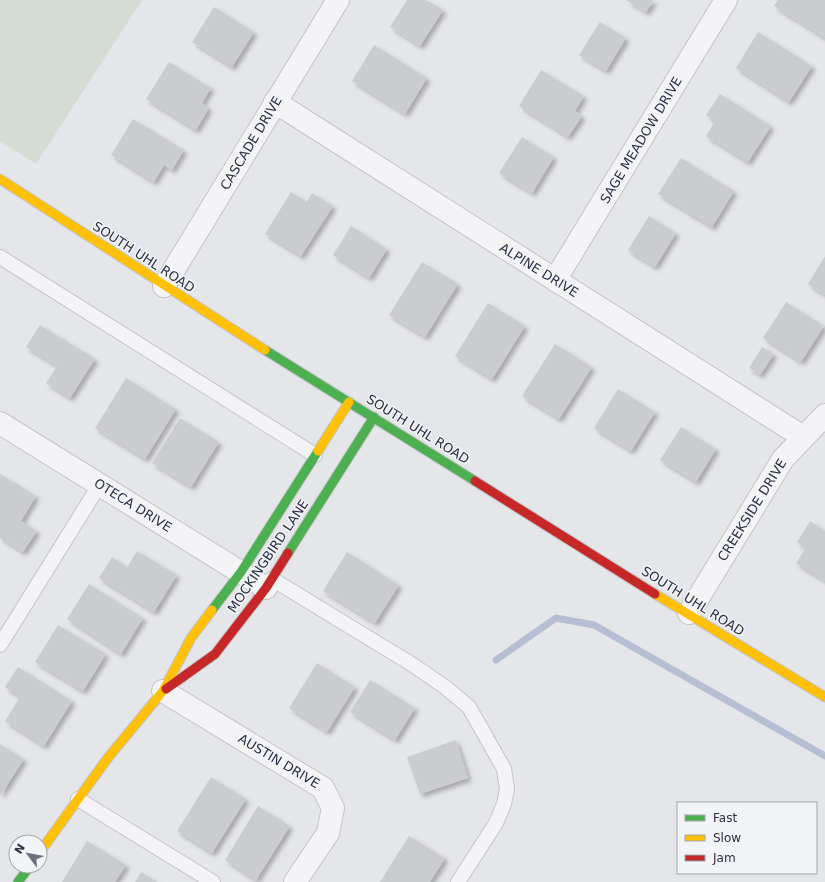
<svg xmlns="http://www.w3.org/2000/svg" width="825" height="882" viewBox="0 0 825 882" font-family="'DejaVu Sans',sans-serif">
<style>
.green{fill:#d4dcd5}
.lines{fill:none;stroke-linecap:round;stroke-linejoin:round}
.stream{stroke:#b5bed3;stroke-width:7}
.building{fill:#cbccd0;filter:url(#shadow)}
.lane-casing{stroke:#c3c4c7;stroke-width:16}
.street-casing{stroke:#c3c4c7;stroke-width:24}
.fast-casing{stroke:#c3c4c7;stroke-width:11}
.slow-casing{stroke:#c3c4c7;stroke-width:11}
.jam-casing{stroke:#c3c4c7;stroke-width:11}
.lane{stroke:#f4f4f6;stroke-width:14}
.street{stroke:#f4f4f6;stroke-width:22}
.fast{stroke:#4caf50;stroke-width:9}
.slow{stroke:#ffc107;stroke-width:9}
.jam{stroke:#c62828;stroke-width:9}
.labels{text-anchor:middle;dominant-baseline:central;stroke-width:3;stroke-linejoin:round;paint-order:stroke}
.street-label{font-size:13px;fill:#2c3042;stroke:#f3f4f8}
</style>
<defs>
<filter id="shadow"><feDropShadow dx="3.5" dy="3.5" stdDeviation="2" flood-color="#0004"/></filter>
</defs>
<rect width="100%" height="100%" fill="#e5e6e9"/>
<!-- green -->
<path class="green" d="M0 0H142L36 164 0 141Z"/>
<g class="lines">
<!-- stream -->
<path class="stream" d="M496 660 556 618 594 625 825 756"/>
</g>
<!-- building -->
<g class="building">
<path d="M407 0H426L443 10 420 46 390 27Z"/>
<path d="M626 0H654L646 12Z"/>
<path d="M778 0H825V38L774 6Z"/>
<path d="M214 7 254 32 232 67 192 42Z"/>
<path d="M600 22 626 38 606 71 579 55Z"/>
<path d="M758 32 812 66 789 102 736 68Z"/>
<path d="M374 45 427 78 405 114 352 81Z"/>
<path d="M169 62 211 88 202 103 209 108 196 130 146 99Z"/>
<path d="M541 70 584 96 575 111 582 116 568 137 519 106Z"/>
<path d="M720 94 771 126 748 162 706 136 715 121 706 115Z"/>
<path d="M133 119 184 150 172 170 164 165 154 182 111 155Z"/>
<path d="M522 137 554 157 532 193 499 173Z"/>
<path d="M681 158 734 191 712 227 658 194Z"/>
<path d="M291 192 307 202 312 193 333 206 301 256 265 234Z"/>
<path d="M649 216 676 233 655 267 628 250Z"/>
<path d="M351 226 387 249 369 278 333 255Z"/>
<path d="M825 256V295L808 284Z"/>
<path d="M422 262 458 284 425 337 389 315Z"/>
<path d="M786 302 824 326 801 362 763 338Z"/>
<path d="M488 303 525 326 492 379 455 356Z"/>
<path d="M40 325 95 359 70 398 46 383 57 366 26 347Z"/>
<path d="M555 344 592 367 559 419 522 396Z"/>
<path d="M762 347 774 354 760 375 749 368Z"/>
<path d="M126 378 176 409 145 459 95 428Z"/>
<path d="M618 389 655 412 631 451 594 428Z"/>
<path d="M180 418 219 442 191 487 152 463Z"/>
<path d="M681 427 716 449 696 482 660 460Z"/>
<path d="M0 474 36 496 21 521 37 531 23 552 0 538Z"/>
<path d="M810 521 825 531V581L796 563 806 548 797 542Z"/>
<path d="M137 551 177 575 154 612 99 578 112 557 127 567Z"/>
<path d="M347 552 399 585 375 623 323 591Z"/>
<path d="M89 584 143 618 121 654 67 619Z"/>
<path d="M58 625 106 654 83 691 35 662Z"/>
<path d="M317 663 355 687 327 732 289 708Z"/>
<path d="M18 667 72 701 44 746 5 721 20 697 5 687Z"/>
<path d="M370 680 415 708 395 740 350 712Z"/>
<path d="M456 740 468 778 420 794 407 757Z"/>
<path d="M0 744 24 759 0 796Z"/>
<path d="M211 777 246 799 212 853 177 831Z"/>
<path d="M258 806 290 826 256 880 225 860Z"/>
<path d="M409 836 445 858 430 882H380Z"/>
<path d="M87 841 126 865 115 882H62Z"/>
<path d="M141 872 157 882H135Z"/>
</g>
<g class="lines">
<defs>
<g id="lane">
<path d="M0 257 315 455"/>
<path d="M272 579 413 665 445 687 469 707 504 769 507 789 504 804 496 823 458 882"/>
<path d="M0 645 100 484"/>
<path d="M78 799 213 882"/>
</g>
<g id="street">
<path d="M275 102 803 437"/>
<path d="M555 280 726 0"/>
<path d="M164 286 338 0"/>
<path d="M0 423 266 588"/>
<path d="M689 613 783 459 825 415"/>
<path d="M163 691 323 788 333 808 328 833 295 882"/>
</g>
<g id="fast">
<path d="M265 350 475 481"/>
<path d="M288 553 374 417"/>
<path d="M212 610 241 572 318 451"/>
<path d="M18 882 30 866"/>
</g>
<g id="slow">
<path d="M0 179 265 350"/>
<path d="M318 451 349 402"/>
<path d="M655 594 825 697"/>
<path d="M40 852 107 759 163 691 191 638 212 610"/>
</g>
<g id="jam">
<path d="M475 481 655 594"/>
<path d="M166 689 215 654 266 588 288 553"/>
</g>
</defs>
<!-- lane casing -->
<use href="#lane" class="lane-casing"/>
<!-- street casing -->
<use href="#street" class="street-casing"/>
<!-- fast casing -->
<use href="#fast" class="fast-casing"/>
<!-- slow casing -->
<use href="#slow" class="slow-casing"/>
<!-- jam casing -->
<use href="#jam" class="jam-casing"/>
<!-- lane -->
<use href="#lane" class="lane"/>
<!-- street -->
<use href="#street" class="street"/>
<!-- fast -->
<use href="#fast" class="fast"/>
<!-- slow -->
<use href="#slow" class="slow"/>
<!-- jam -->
<use href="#jam" class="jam"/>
</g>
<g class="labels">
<!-- street labels -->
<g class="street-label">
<text transform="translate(641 140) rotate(-59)">SAGE MEADOW DRIVE</text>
<text transform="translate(251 143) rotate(-59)">CASCADE DRIVE</text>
<text transform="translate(144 257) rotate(33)">SOUTH UHL ROAD</text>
<text transform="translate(539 270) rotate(32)">ALPINE DRIVE</text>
<text transform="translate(418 429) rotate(32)">SOUTH UHL ROAD</text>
<text transform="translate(133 505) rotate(32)">OTECA DRIVE</text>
<text transform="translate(752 510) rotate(-58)">CREEKSIDE DRIVE</text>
<text transform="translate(268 556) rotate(-56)">MOCKINGBIRD LANE</text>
<text transform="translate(693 601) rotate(32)">SOUTH UHL ROAD</text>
<text transform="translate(279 761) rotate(31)">AUSTIN DRIVE</text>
</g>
</g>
<!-- legend -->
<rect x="677" y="802" width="140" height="72" fill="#f3f4f8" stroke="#a3a6af"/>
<rect x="685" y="815" width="20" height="6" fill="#4caf50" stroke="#a3a6af"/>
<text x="713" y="822" font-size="12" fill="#2c3042">Fast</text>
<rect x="685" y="835" width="20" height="6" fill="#ffc107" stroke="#a3a6af"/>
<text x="713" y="842" font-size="12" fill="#2c3042">Slow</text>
<rect x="685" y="855" width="20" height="6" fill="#c62828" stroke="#a3a6af"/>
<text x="713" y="862" font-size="12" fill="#2c3042">Jam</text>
<!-- north arrow -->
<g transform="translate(28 854) rotate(302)"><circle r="19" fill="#f3f4f8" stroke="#a3a6af"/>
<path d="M0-3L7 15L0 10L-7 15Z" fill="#6d707c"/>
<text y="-6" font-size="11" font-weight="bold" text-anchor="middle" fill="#2c3042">N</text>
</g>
</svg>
